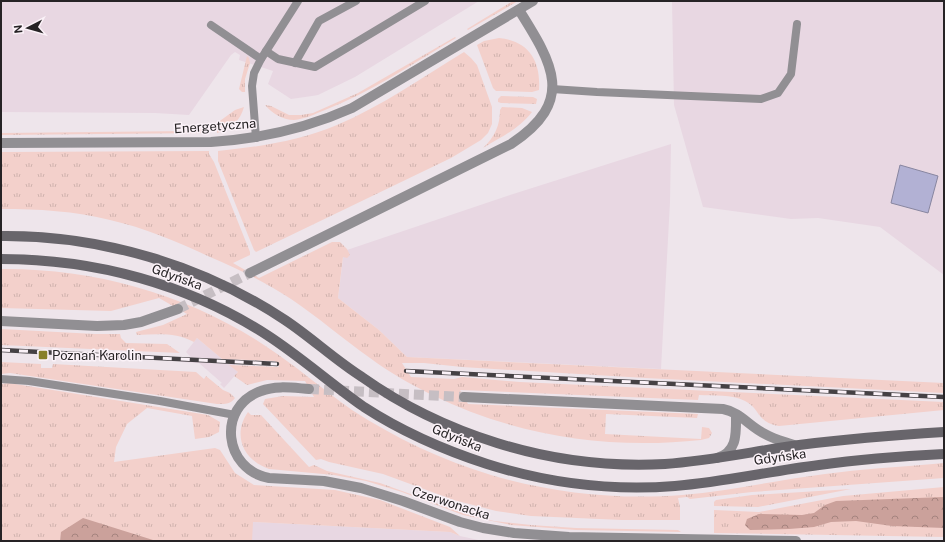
<svg xmlns="http://www.w3.org/2000/svg" width="945" height="542" viewBox="0 0 945 542" font-family="'Public Sans',sans-serif">
<style>
.built{fill:#e8d7e2}
.grass{fill:url(#grass-tufts)}
.forest{fill:url(#forest-crowns)}
.water{fill:#b2b1d4;stroke:#8886a0}
.lines{fill:none;stroke-linecap:round;stroke-linejoin:round}
.minor-tunnel{stroke:#c6bec3;stroke-width:10;stroke-dasharray:10 5;stroke-linecap:butt}
.service{stroke:#918f93;stroke-width:8}
.minor{stroke:#918f93;stroke-width:10}
.secondary{stroke:#68656b;stroke-width:10}
.rail-casing{stroke:#454144;stroke-width:4.5}
.rail{stroke:#fbf2f8;stroke-width:3;stroke-dasharray:9;stroke-linecap:butt}
.poi-dot{fill:#888028;stroke:#fbf2f8;stroke-width:1.5}
.labels{text-anchor:middle;dominant-baseline:central;stroke-width:3;stroke-linejoin:round;paint-order:stroke}
.street-label{font-size:13px;fill:#262325;stroke:#fbf2f8}
.poi-label{font-size:13px;fill:#262325;stroke:#fbf2f8;text-anchor:start}
</style>
<defs>
<pattern id="grass-tufts" width="24" height="20" patternUnits="userSpaceOnUse"><rect width="24" height="20" fill="#f3d0cb"/><path d="M3 7l-1-3M5 7V3M7 7l1-3M15 17l-1-3M17 17v-4M19 17l1-3" fill="none" stroke="#d0b2ae"/></pattern>
<pattern id="forest-crowns" width="20" height="18" patternUnits="userSpaceOnUse"><rect width="20" height="18" fill="#cba19b"/><path d="M2 6a3 3 0 1 1 6 0M12 15a3 3 0 1 1 6 0" fill="none" stroke="#a5837e"/></pattern>
</defs>
<rect width="100%" height="100%" fill="#eee5eb"/>
<!-- built -->
<g class="built">
<path d="M1 1H479L355 77 318 95 312 96 291 99 268 84 273 71 239 60 240 55 235 52 231 55 189 115 155 113 1 112Z"/>
<path d="M672 1H944V275L880 227 818 218 791 219 703 207 674 105Z"/>
<path d="M671 144 670 202 661 369 407 357 379 330 338 298 344 251 510 195Z"/>
<path d="M197 338 222 359H235V365H230L238 372 224 388 220 384 222 383 199 363 181 362V357H191L186 352Z"/>
<path d="M252 522 450 532 460 536 483 541H252Z"/>
</g>
<!-- grass -->
<g class="grass">
<path d="M513 1H518L468 30 467 29Z"/>
<path d="M455 37 456 38C414 63 371 92 325 110 315 114 305 119 294 120 282 120 272 113 265 105L271 106 289 115H301L313 113 358 93Z"/>
<path d="M499 38C529 41 541 61 539 90L532 92 500 91H496L493 88 477 45 484 41Z"/>
<path d="M464 52 471 58 477 65 492 107V124L488 133 481 140 451 158 256 252 254 250 218 161V151C258 147 299 141 337 125 382 106 423 77 464 52Z"/>
<path d="M247 56 249 58 250 63 245 79V92H242L239 89Z"/>
<path d="M501 96 533 97 537 99 536 104 501 103 498 102V99Z"/>
<path d="M244 107C240 121 231 129 217 133V123L235 110Z"/>
<path d="M502 107 522 108 532 112C519 129 501 137 483 148 495 137 500 125 500 110Z"/>
<path d="M208 128V133L1 135V133L191 131Z"/>
<path d="M209 151V154L214 162 250 252V255L233 263 259 278 332 242H340L347 249 350 255 347 258 343 257 338 298 379 330 407 357 944 383V393L645 378 462 367 424 363H402L411 377 454 379 462 377 520 382 944 402V410L779 426C757 423 760 408 745 401 732 394 713 396 699 395L698 400 460 390 468 404 698 414 697 418 606 414 605 434 701 439 702 427 709 428 712 433 709 438 701 440C608 450 516 436 432 395 410 384 389 372 370 358 343 339 318 317 291 299 265 282 238 269 210 257 178 242 145 228 110 220 75 211 38 209 1 209V152Z"/>
<path d="M1 269C93 268 187 294 264 345 295 365 322 389 352 410 395 438 442 460 491 475 553 493 618 500 682 495 730 491 777 480 825 474 861 469 897 467 933 464L944 463V478L752 492 690 499 687 497 678 498 680 507V520H622L531 516 496 511 454 500 383 474 329 462 321 459 316 460 263 404 265 399 283 396 314 397 305 381 267 380 247 385 234 376 238 372 229 365 279 367 275 361 222 359 197 338 194 342C176 332 157 334 137 335L136 332 163 325 187 314 159 298 111 311 1 308Z"/>
<path d="M1 329 95 334H120L121 338 126 343 167 344 180 353 1 345Z"/>
<path d="M1 362 41 364V368H52L53 364 196 372 204 379 206 376 223 390 230 393 235 398C230 405 224 404 217 404L10 373 1 374Z"/>
<path d="M9 383 208 415 220 422 219 432 209 437 195 439 192 416 147 408 127 424 116 447 114 462 215 448 220 450 235 473 254 485 335 490 380 500 450 527 460 536 450 532 253 522 252 541H159L62 532 60 541H1V384Z"/>
<path d="M248 412 251 415H261L309 467 314 465 327 471 380 483 463 513 494 521 531 525 576 528 678 530 681 532 576 530 511 525 463 515 402 492 366 481 334 475 269 469C243 460 232 435 248 412Z"/>
<path d="M944 487V537L714 533V510L759 512 843 496Z"/>
<path d="M851 489 758 507 714 506V502L716 500 752 495Z"/>
</g>
<!-- forest -->
<g class="forest">
<path d="M944 497V528L892 526 856 521 831 522 814 527 789 529 750 530 745 525 747 519 759 514 802 515 814 513 825 505 836 501Z"/>
<path d="M83 518 153 540 159 541H60L61 532Z"/>
</g>
<!-- water -->
<path class="water" d="M900 165 938 176 928 213 891 203Z"/>
<g class="lines">
<!-- minor-tunnel -->
<g class="minor-tunnel">
<path d="M178 309 250 273"/>
<path d="M309 389 464 397"/>
</g>
<!-- service -->
<g class="service">
<path d="M211 25 261 59"/>
<path d="M266 51 278 59 315 67 425 1"/>
<path d="M295 63 319 21 356 1"/>
<path d="M552 89 597 92 761 99 778 93 791 74 797 24"/>
<path d="M256 138 252 86 254 73 261 59 298 1"/>
<path d="M1 379 29 381 160 401 235 415"/>
</g>
<!-- minor -->
<g class="minor">
<path d="M1 143 211 142C261 139 307 128 352 108L533 1"/>
<path d="M250 273 511 144C576 101 553 64 519 10"/>
<path d="M1 321 97 326 124 325 141 322 178 309"/>
<path d="M309 389C294 388 276 385 261 391 216 407 224 470 269 478L324 481 361 488 403 501 460 522 483 528 514 533 569 537 796 541"/>
<path d="M464 397 723 409C740 412 750 427 765 434 775 440 787 442 797 446"/>
<path d="M717 458C738 452 736 432 736 415"/>
</g>
<!-- secondary -->
<g class="secondary">
<path d="M1 236C101 235 202 265 285 320 312 338 335 360 362 377 403 406 449 428 497 443 551 460 608 467 665 464 710 461 755 451 799 445 847 439 896 435 944 432"/>
<path d="M1 259C95 259 188 284 267 335 301 357 331 384 364 407 401 431 444 450 487 464 547 483 612 491 675 486 723 482 771 471 819 465 861 459 902 456 944 454"/>
</g>
<defs>
<g id="rail">
<path d="M1 350 277 364"/>
<path d="M406 371 944 397"/>
</g>
</defs>
<!-- rail casing -->
<use href="#rail" class="rail-casing"/>
<!-- rail -->
<use href="#rail" class="rail"/>
</g>
<!-- markers -->
<rect class="poi-dot" x="38" y="350" width="10" height="10" rx="2"/>
<g class="labels">
<!-- street labels -->
<g class="street-label">
<text transform="translate(215 126) rotate(-4)">Energetyczna</text>
<text transform="translate(177 277) rotate(20)">Gdyńska</text>
<text transform="translate(457 438) rotate(22)">Gdyńska</text>
<text transform="translate(780 457) rotate(-8)">Gdyńska</text>
<text transform="translate(451 503) rotate(18)">Czerwonacka</text>
</g>
<!-- poi labels -->
<g class="poi-label">
<text x="52" y="355">Poznań Karolin</text>
</g>
</g>
<!-- border -->
<rect width="945" height="542" fill="none" stroke="#262325" stroke-width="4"/>
<!-- north arrow -->
<g transform="translate(28 28) rotate(264)" stroke="#fbf2f8" stroke-width="3" paint-order="stroke">
<path d="M0-3L7 15L0 10L-7 15Z" fill="#262325"/>
<text y="-6" font-size="11" font-weight="bold" text-anchor="middle" fill="#262325">N</text>
</g>
</svg>
